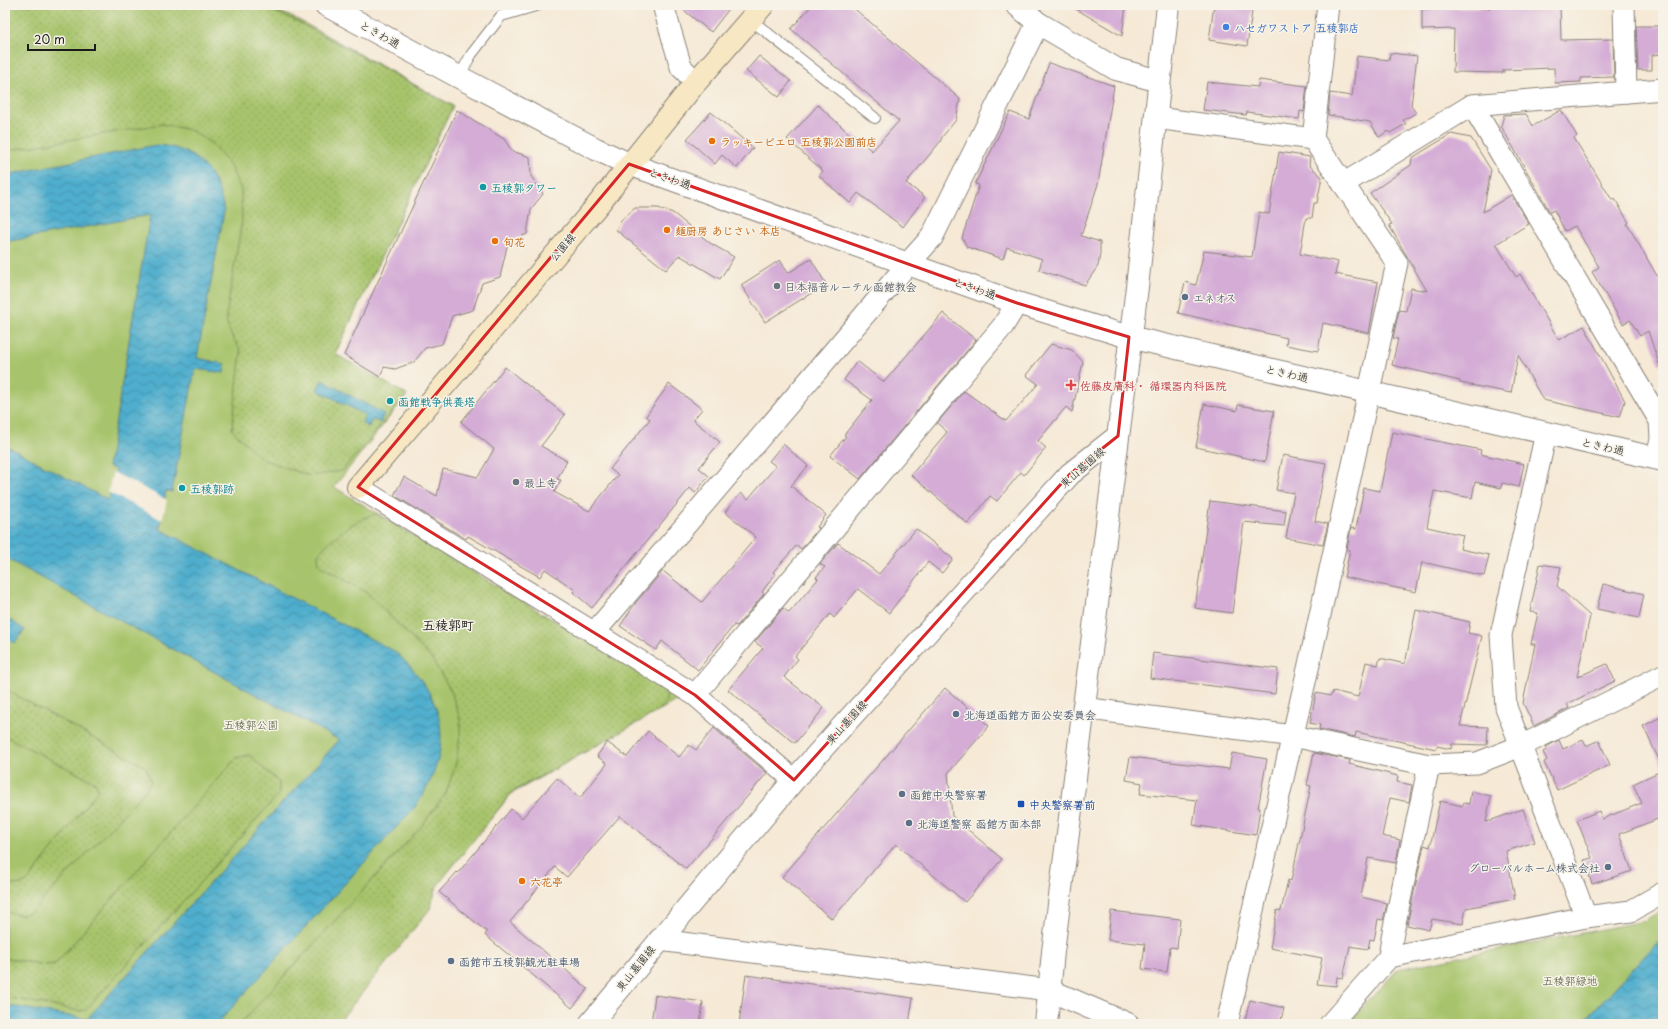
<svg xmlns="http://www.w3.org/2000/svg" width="1668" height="1029" viewBox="0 0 1668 1029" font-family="'Playpen Sans','Klee One',sans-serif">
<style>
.green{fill:#a7c46c;stroke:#627044}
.garden{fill:url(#garden-dots);stroke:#627044}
.water{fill:url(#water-waves);stroke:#366574}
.pier{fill:#f6e9d6}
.building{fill:#d4acd6}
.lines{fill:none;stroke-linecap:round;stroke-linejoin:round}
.service-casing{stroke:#898279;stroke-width:12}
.minor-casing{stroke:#898279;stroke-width:23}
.tertiary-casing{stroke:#898279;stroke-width:24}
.secondary-casing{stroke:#898279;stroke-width:24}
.service{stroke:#fff;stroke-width:10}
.minor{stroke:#fff;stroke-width:21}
.tertiary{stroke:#fff;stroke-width:22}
.secondary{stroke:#f7e8c3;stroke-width:22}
.marked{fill:none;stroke:#d62828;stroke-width:3;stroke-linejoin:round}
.shop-dot{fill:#3f7fe0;stroke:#f7f3e8;stroke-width:1.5}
.food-dot{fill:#e8710a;stroke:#f7f3e8;stroke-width:1.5}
.culture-dot{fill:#0f9aa8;stroke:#f7f3e8;stroke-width:1.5}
.worship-dot{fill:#6b7280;stroke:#f7f3e8;stroke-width:1.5}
.service-dot{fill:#5c6f8a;stroke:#f7f3e8;stroke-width:1.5}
.health-dot{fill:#e0444e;stroke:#f7f3e8;stroke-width:1.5}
.transit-dot{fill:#1a4fb4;stroke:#f7f3e8;stroke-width:1.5}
.labels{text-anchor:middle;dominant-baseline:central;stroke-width:3;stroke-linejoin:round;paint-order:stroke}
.shop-label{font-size:11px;font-weight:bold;fill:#366cbe;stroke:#f7f3e8;text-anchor:start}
.street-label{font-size:11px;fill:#1c1c1c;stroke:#f7f3e8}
.food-label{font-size:11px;font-weight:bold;fill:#c56008;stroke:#f7f3e8;text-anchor:start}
.culture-label{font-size:11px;font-weight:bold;fill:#0d838f;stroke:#f7f3e8;text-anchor:start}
.worship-label{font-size:11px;font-weight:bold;fill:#5b616d;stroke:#f7f3e8;text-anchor:start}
.service-label{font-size:11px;font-weight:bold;fill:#4e5e75;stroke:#f7f3e8;text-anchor:start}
.health-label{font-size:11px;font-weight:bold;fill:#be3a42;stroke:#f7f3e8;text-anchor:start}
.park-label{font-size:11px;fill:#4d5738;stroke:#f7f3e8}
.transit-label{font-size:11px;font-weight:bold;fill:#164399;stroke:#f7f3e8;text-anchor:start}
.quarter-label{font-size:13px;font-weight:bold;fill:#1c1c1c;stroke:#f7f3e8}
</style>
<defs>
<pattern id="garden-dots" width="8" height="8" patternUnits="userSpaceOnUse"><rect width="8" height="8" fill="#a7c46c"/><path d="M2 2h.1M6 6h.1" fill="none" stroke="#8fa85d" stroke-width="1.8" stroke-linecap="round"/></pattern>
<pattern id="water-waves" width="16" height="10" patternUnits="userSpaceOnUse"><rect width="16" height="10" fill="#4faecd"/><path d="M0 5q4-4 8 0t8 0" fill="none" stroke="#418da6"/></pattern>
</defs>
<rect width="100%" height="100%" fill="#f7f3e8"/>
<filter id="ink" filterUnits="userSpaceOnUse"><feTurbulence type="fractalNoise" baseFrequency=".025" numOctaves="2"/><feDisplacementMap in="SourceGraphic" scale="8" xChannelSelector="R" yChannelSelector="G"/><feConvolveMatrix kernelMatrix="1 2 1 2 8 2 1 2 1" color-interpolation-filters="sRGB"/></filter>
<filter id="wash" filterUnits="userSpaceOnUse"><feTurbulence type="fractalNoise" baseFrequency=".012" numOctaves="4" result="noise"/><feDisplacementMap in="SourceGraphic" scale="16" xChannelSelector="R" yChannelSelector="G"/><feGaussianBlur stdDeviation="0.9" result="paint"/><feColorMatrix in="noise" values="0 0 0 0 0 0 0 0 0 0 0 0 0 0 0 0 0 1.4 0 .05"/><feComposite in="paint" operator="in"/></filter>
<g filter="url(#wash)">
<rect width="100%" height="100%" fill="#f6e9d6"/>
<!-- green -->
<g class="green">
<path d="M5 5H263L297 19 453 106 335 354 407 395 334 487 681 698 511 794 324 1024H5Z"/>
<path d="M1663 909V952L1589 1024H1347L1398 969 1644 921Z"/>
</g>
<!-- garden -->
<g class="garden">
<path d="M5 5H259L296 21 453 106 335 354 407 395 342 471 309 476 262 459 232 430 241 351C234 339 227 332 226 316L242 220 241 190 229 164 211 143 190 130 162 124 5 151Z"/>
<path d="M377 514 663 686C669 698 667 703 657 712L512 792 437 886 430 909 337 1024H240L420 828 446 793 456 763 460 735V719L451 691 432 659 367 593 319 565 318 554C330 539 357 517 377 514Z"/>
<path d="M5 689 146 767 151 781 146 790 33 911 22 915 5 912V883L17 885 27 882 98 790 96 783 5 736Z"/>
<path d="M249 755 279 782V794L86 1010 80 1011 11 998 5 1002V958L45 965 55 964 236 758Z"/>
</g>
<!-- water -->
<g class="water">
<path d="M156 145C196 147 219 174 224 212L197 358 225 364 224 373 195 369 172 492 166 491 160 529 394 651C448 698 456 748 415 807L217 1024H7L10 1006 87 1019 339 740 7 559 5 560V445L108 500 115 469 108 467 150 215 5 242V175Z"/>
<path d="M322 380 384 414 380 423 373 419 368 427 362 423 365 415 317 390Z"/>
<path d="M10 620 25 630 14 643 5 638V622Z"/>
<path d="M1663 939V1024H1581L1654 946Z"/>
</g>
<!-- pier -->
<path class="pier" d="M113 472 167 500 162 520 108 492Z"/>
<g id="blocks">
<!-- building -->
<g class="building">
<path d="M677 5H732L711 32Z"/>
<path d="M812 5H850L960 99 956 120 942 137 940 142 906 183 925 197 903 227 858 193 850 203 819 176 823 171 787 139 818 105 852 136 853 134 872 151 899 121 791 29Z"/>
<path d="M1069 5H1126L1122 36Z"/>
<path d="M1214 5H1253L1247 46 1209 40Z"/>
<path d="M1490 5H1560L1561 40 1613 39 1614 77 1581 78V82L1555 83 1554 68 1503 70V73L1453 72 1454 29 1422 30V9L1490 8Z"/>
<path d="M1636 26H1663V54L1652 55V70H1638Z"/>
<path d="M1390 53 1417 56 1411 106 1416 113 1403 120 1406 124 1390 133 1388 131 1379 137 1370 122 1328 115 1330 93 1352 96 1357 56 1389 60Z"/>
<path d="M759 56 791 81 779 97 746 71Z"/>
<path d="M1049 63 1114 86 1098 184 1081 236 1100 242V254L1098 266 1085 285 1039 270 1042 259 1007 247 1003 259 967 247 962 238 979 185 975 184 1010 112 1029 119Z"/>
<path d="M1259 80 1307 86 1304 112 1300 111 1299 119 1247 112 1246 115 1203 110 1207 82 1258 87Z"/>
<path d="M457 110 504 139 512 151 530 157 531 176 543 194 531 209 527 234 508 242 500 277 482 283 473 310 452 316 442 344 425 348 414 362 395 369 384 367 380 377 344 355Z"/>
<path d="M1561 110 1577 136 1574 138 1612 200 1615 199 1629 223 1627 224 1663 286V363L1659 364 1648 331 1640 336 1630 320 1623 324 1592 272 1599 267 1575 226 1565 231 1554 210 1550 212 1501 126 1504 115 1526 114 1533 126Z"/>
<path d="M711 112 753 148 737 168 722 155 715 164 687 139Z"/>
<path d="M1451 134 1471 138 1491 170 1483 212 1511 195 1529 224 1496 244 1516 277 1520 274 1559 340 1584 326 1625 401 1620 417 1543 400 1518 355 1511 393 1460 383V381L1392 365 1398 339 1393 338 1399 310 1406 311 1411 288 1427 291 1389 225 1392 224 1370 193 1411 165 1412 158Z"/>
<path d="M1279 152 1310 157 1309 165 1322 177 1317 203H1314L1312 218H1306L1300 254 1338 262 1335 274 1378 282 1369 333 1323 323 1318 351 1286 345 1287 338 1178 313 1185 282 1196 285 1204 251 1252 257 1259 212 1269 214Z"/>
<path d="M635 208H658L673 213 710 243 734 257 720 279 679 255 666 270 616 230 621 220Z"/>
<path d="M811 259 826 284 765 322 741 285 780 260 788 273Z"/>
<path d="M943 313 976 340 860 479 830 456 846 436 844 435 872 400 844 380 857 361 884 382Z"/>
<path d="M1051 344 1072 350 1083 362 1072 412 1066 407 1038 441 1046 448 1024 475 1021 472 997 501 990 496 968 524 911 475 947 432 937 423 964 391 1006 421 1038 384 1026 375Z"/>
<path d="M505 367 565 415 541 446 567 461 557 479 561 480 554 492 589 511 618 475 610 469 650 419 646 416 669 384 702 409 693 420 720 442 699 468 709 476 695 493 690 488 592 608 573 592 575 590 545 569 540 577 468 536 466 539 394 495 404 477 437 496 443 469 478 477 494 449 461 422Z"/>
<path d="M1204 404 1237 411 1238 405 1274 411 1265 462 1196 447Z"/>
<path d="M1392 432 1481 450 1480 454 1524 464 1519 487 1502 483 1501 488 1475 482 1472 498 1434 491 1427 527 1463 535 1460 549 1489 555 1484 576 1422 562 1416 592 1344 577 1350 550 1347 549 1351 528 1356 529 1364 488 1380 491Z"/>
<path d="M783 444 808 466 791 486 826 515 817 527 819 528 801 549 797 545 773 572 775 574 762 592 764 594 737 626 734 625 698 670 662 641 656 650 620 626 637 601 663 571 702 602 756 537 725 512 741 493 748 499 776 466 769 461Z"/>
<path d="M1283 455 1326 463 1315 521 1328 524 1323 545 1286 538 1294 493 1276 490Z"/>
<path d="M1210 501 1286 511 1284 526 1244 522 1232 613 1195 608Z"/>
<path d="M916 529 953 559 942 573 928 562 889 613 858 589 834 618 830 614 795 656 798 659 784 677 824 708 795 743 728 690 763 648 755 642 783 608 789 613 818 579 816 577 825 567 820 564 838 543 879 574Z"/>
<path d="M1540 564 1561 567 1557 586 1590 616 1577 677 1607 664 1615 681 1567 704 1569 708 1534 726 1523 703 1535 644H1531L1538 613 1530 612Z"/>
<path d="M1603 584 1644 594 1639 618 1597 609Z"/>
<path d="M1416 610 1470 622 1468 633 1482 636 1460 726 1488 727 1487 745 1452 744 1451 749 1437 746 1436 749 1356 732 1355 737 1319 729 1320 725 1310 723 1316 693 1331 696 1333 691 1358 697 1366 662 1378 665 1380 658 1405 664Z"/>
<path d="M1153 653 1278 669 1275 694 1150 678Z"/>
<path d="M945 688 989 726 948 773 952 816 1002 859 965 902 896 844 832 919 782 877Z"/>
<path d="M1663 716V768L1643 726Z"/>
<path d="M714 728 767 773 686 869 620 816 567 877 555 867 510 922 588 989 572 1008 485 935 487 932 439 892 457 872 458 873 511 809 522 818 557 778 580 798 607 764 597 756 607 742 627 757 648 731 679 757 689 745 696 750Z"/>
<path d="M1559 740 1563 749 1583 740 1586 746 1599 740 1610 765 1557 790 1544 762 1547 760 1543 752 1547 750 1546 747Z"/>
<path d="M1232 753 1267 759 1258 808H1260L1256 835 1193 825 1197 800 1140 794 1142 783 1126 780 1130 757 1229 769Z"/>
<path d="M1314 753 1350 760 1349 764 1398 776 1397 782 1412 785 1409 802 1390 798 1382 836 1400 840 1396 863 1368 858 1361 897 1387 903 1383 920 1378 919 1374 940 1370 939 1368 949 1350 946 1343 978 1337 977 1336 986 1317 984 1322 958 1270 948 1277 910 1281 911 1288 880 1291 881 1311 786 1307 785Z"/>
<path d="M1663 770V817L1619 834 1632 871 1592 884 1584 860 1592 858 1577 820 1599 811 1602 819 1642 803 1633 784Z"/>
<path d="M1471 791 1491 796 1486 822 1523 809 1535 842 1506 851 1515 899 1466 908 1463 924 1432 919 1429 930 1407 925 1424 845 1430 847 1440 801 1463 806 1464 803 1469 804Z"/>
<path d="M1111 911 1180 919 1177 948 1170 947 1167 972 1142 969 1145 944 1108 940Z"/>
<path d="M746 975 913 998 909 1024H739Z"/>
<path d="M655 995 703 1002 700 1024H651Z"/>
<path d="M1250 1000 1284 1008 1280 1024H1244Z"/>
</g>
</g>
</g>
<g filter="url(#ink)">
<use href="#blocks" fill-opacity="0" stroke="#898279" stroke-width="1"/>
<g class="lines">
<defs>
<g id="service">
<path d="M751 20 875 118"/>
<path d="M459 77 471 55 501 16 539 5"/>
</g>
<g id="minor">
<path d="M663 5 681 67 696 82"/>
<path d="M1624 5 1626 92"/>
<path d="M1472 105 1660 421 1661 439 1657 458"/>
<path d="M1156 118 1313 139"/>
<path d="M1343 184 1472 105 1663 89"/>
<path d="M1546 433 1501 635 1506 707 1586 917"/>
<path d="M358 487 695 695 794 780"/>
<path d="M594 633 907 265"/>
<path d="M695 695 1003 326 1017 303"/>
<path d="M1083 708 1293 736 1429 765 1477 763 1521 746 1663 675"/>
<path d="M659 940 1049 990"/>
<path d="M1389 957 1393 932 1429 765"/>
<path d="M1227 1024 1315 638 1397 263 1313 139 1328 5"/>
<path d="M1330 1024 1389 957 1586 917 1631 911 1663 893"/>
</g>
<g id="tertiary">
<path d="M326 5 459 77 596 149 629 164 1017 303 1129 337 1663 460"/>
<path d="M1017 5 1038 23 1116 69 1159 81"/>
<path d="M907 265 932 237 1038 23"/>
<path d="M1049 990 1128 1024"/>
<path d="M590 1024 794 780 1070 474 1118 436"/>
<path d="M1046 1024 1053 952 1137 287 1168 5"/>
</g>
<path id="secondary" d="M358 487 596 207 696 82 763 5"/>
</defs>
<!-- service casing -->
<use href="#service" class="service-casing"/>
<!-- minor casing -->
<use href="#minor" class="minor-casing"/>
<!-- tertiary casing -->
<use href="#tertiary" class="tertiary-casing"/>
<!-- secondary casing -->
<use href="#secondary" class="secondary-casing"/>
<!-- service -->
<use href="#service" class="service"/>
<!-- minor -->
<use href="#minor" class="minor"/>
<!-- tertiary -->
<use href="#tertiary" class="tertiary"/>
<!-- secondary -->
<use href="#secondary" class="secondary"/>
</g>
</g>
<!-- marked area -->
<path class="marked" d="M629 164 1017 303 1129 337 1118 436 1070 474 794 780 695 695 358 487Z"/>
<!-- markers -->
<circle class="shop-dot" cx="1226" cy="27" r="4"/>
<g class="food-dot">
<circle cx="712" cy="141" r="4"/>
<circle cx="667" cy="230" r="4"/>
<circle cx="495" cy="241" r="4"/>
<circle cx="522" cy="881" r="4"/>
</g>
<g class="culture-dot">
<circle cx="483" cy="187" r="4"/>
<circle cx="390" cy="401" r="4"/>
<circle cx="182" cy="488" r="4"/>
</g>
<g class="worship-dot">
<circle cx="777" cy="286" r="4"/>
<circle cx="516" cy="482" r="4"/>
</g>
<g class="service-dot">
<circle cx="1185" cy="297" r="4"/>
<circle cx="956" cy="714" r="4"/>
<circle cx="902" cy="794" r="4"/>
<circle cx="909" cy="823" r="4"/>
<circle cx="1608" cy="867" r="4"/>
<circle cx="451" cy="961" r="4"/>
</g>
<path class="health-dot" d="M1069 379h4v4h4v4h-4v4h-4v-4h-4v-4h4z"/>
<rect class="transit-dot" x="1017" y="800" width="8" height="8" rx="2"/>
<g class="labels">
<!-- shop labels -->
<g class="shop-label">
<text x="1234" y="27">ハセガワストア 五稜郭店</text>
</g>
<!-- street labels -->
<g class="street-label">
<text transform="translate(380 34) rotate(29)">ときわ通</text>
<text transform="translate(670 178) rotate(19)">ときわ通</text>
<text transform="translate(562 247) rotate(-50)">公園線</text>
<text transform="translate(975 288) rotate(19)">ときわ通</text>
<text transform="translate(1287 373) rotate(13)">ときわ通</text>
<text transform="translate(1603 446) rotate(13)">ときわ通</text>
<text transform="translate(1082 467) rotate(-41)">東山墓園線</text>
<text transform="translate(846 722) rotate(-48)">東山墓園線</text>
<text transform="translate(635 968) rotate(-51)">東山墓園線</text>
</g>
<!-- food labels -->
<g class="food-label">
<text x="720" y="141">ラッキーピエロ 五稜郭公園前店</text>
<text x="675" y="230">麺厨房 あじさい 本店</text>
<text x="503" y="241">旬花</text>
<text x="530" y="881">六花亭</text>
</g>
<!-- culture labels -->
<g class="culture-label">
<text x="491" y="187">五稜郭タワー</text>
<text x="398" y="401">函館戦争供養塔</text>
<text x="190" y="488">五稜郭跡</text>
</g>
<!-- worship labels -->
<g class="worship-label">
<text x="785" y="286">日本福音ルーテル函館教会</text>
<text x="524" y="482">最上寺</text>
</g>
<!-- service labels -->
<g class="service-label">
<text x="1193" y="297">エネオス</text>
<text x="964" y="714">北海道函館方面公安委員会</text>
<text x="910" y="794">函館中央警察署</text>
<text x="917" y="823">北海道警察 函館方面本部</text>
<text x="1600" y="867" text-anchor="end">グローバルホーム株式会社</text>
<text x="459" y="961">函館市五稜郭観光駐車場</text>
</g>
<!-- health labels -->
<g class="health-label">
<text x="1080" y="385">佐藤皮膚科・ 循環器内科医院</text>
</g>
<!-- park labels -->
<g class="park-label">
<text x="251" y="724">五稜郭公園</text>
<text x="1570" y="980">五稜郭緑地</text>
</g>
<!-- transit labels -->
<g class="transit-label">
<text x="1029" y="804">中央警察署前</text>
</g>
<!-- quarter labels -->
<g class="quarter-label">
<text x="448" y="624">五稜郭町</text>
</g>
</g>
<!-- margin -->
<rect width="1668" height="1029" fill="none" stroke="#f7f3e8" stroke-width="20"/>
<!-- scale -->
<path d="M28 44v6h67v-6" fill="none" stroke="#1c1c1c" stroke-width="2"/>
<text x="34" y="44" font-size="12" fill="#1c1c1c" stroke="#f7f3e8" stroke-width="3" paint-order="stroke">20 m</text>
</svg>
